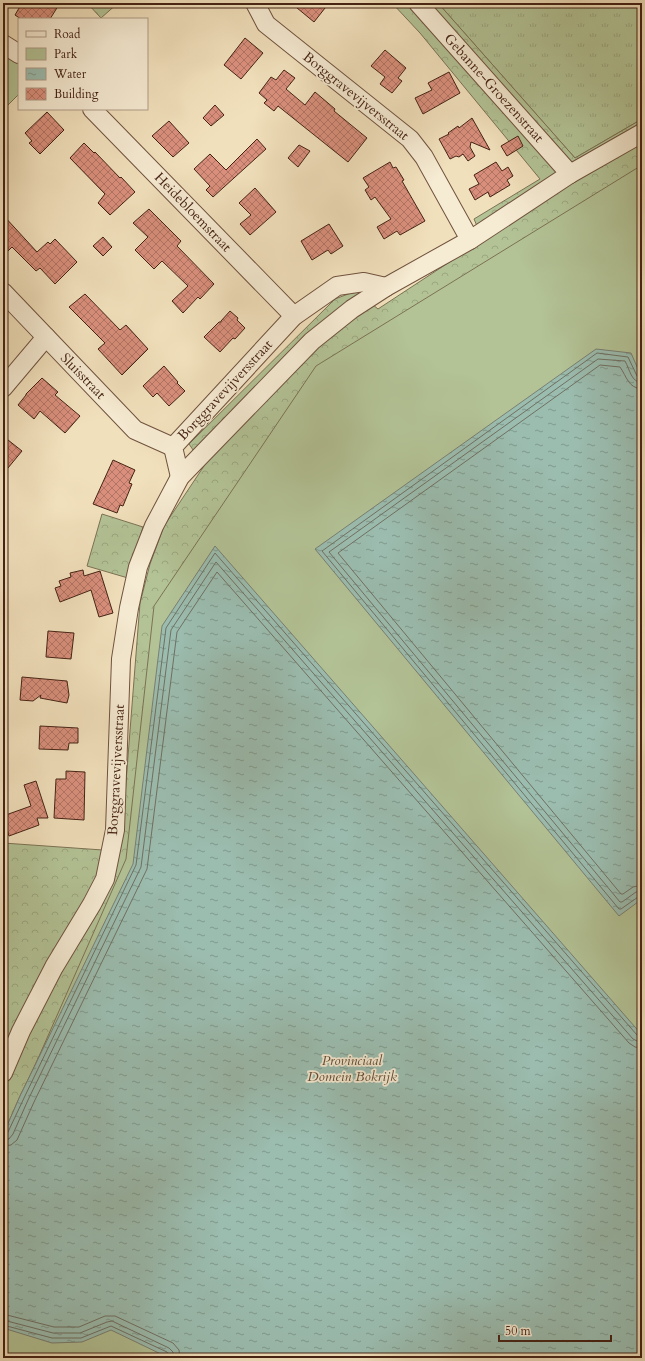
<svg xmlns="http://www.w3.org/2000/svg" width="645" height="1361" viewBox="0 0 645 1361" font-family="Cardo,serif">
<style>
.grass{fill:url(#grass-tufts);stroke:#7c7255}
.forest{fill:url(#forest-crowns);stroke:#7c7255}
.park{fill:#b3c396;stroke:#7c7255}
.water{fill:url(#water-ripples);stroke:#797f72}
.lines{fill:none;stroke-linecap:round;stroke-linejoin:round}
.shore{stroke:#707062;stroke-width:1}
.building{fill:url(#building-cross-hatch);stroke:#452214}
.minor-casing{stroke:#70523e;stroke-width:20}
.minor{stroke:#f6ebd3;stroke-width:18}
.labels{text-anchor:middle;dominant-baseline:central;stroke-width:3.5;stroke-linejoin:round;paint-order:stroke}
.street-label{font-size:14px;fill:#452214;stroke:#f6ebd3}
.park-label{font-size:14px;font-style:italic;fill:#604a34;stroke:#f6ebd3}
</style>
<defs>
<pattern id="grass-tufts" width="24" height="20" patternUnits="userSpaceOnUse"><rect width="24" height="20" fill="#b3c396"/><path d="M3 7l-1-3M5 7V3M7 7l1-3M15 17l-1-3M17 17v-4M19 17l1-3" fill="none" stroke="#9ba780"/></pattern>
<pattern id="forest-crowns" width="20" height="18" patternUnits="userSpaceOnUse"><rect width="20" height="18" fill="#b3c396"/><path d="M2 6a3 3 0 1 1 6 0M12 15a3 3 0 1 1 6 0" fill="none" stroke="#9ba780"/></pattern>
<pattern id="water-ripples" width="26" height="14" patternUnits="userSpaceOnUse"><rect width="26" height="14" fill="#9bbdb0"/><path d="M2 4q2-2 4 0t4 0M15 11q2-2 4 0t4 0" fill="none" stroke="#80998e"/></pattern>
<pattern id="building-cross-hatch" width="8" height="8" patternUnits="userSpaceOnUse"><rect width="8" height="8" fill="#d98f7c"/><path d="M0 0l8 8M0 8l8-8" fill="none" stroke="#b27464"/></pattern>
</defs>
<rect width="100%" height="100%" fill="#f1e0bc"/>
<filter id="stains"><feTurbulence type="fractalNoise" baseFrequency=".005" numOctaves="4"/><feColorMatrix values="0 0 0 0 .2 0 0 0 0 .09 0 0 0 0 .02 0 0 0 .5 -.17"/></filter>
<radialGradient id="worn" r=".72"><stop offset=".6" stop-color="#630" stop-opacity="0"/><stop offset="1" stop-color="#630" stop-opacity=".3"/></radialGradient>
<!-- grass -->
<path class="grass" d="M438 3H642V119L575 158Z"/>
<!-- forest -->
<g class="forest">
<path d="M87 3H118L101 18Z"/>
<path d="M392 3H438L575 158 642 119V378L133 864 20 1096 3 1135V843L117 851 124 808 140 603 150 564 164 526 204 466 189 444 335 299 356 291 378 309 483 240 474 219 540 179 420 33Z"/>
<path d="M102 514 143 527 128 578 87 566Z"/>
</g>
<!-- park -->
<g class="park">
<path d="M3 55 19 64V94L3 110Z"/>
<path d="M642 165V1358H3V1138L126 859 154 606 316 366Z"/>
</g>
<!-- water -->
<g class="water">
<path d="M596 349 631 353 642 378V899L619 916 315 549Z"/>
<path d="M215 546 642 1035V1358H167L165 1356 111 1330 82 1342 52 1343 3 1328V1135L20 1096 133 864 162 626Z"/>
</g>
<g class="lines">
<!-- shore -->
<g class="shore">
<path d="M642 378 637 376 628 357 597 353 322 551 619 909H621L638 897 642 896"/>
<path d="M642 383C631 382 630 370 625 361L598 359 329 552 620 902H622L636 892 642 891"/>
<path d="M642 389C628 388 627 377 620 367L600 365 338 553 621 894H623L633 887 642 885"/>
<path d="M3 1135H6L8 1132 24 1098 136 865 166 628 215 553 637 1035 642 1037"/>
<path d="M3 1140 9 1139 13 1134 28 1100 141 867 171 630 216 562 633 1039 637 1041 642 1042"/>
<path d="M3 1146 11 1145 17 1140 34 1102 147 869 177 632 217 572 629 1043 635 1047 642 1048"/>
<path d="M3 1314 54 1327H79L105 1316H115L173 1343 179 1350 180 1358"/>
<path d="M3 1320 53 1333H80L107 1322 112 1321 169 1348 173 1352 174 1358"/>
<path d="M3 1325 52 1338H81L111 1326 167 1352 169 1355V1358"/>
</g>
</g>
<!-- building -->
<g class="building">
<path d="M22 3H60L50 19H21L15 15Z"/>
<path d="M291 3H329L314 22Z"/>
<path d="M245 38 263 53 241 79 224 65Z"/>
<path d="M385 50 406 68 398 78 402 81 392 93 380 84 385 77 371 66Z"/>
<path d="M284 70 295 78 286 89 305 105 315 92 335 109 334 111 367 138 348 162 278 106 274 111 264 103 267 100 259 93 271 77 276 80Z"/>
<path d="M449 72 460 93 423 114 415 98 432 90 428 83Z"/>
<path d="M215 105 224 115 211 126 203 118Z"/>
<path d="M47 112 64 130 40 154 29 143 32 141 25 133Z"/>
<path d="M472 118 490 150 471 142 470 147 475 156 468 161 463 154 459 157 456 156 450 159 439 139 449 134 448 133 458 126 459 128Z"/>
<path d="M169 121 189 143 173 157 152 136Z"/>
<path d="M518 136 523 146 507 156 501 146Z"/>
<path d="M257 139 266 149 213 197 206 190 210 186 194 169 210 154 226 170Z"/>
<path d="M84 143 94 153 95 152 120 178 121 177 135 192 110 215 98 203 105 194 70 158Z"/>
<path d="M299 145 310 151 298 167 288 158Z"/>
<path d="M390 162 393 168 396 167 404 180 402 181 425 221 400 235 397 231 384 239 377 227 391 219 375 197 371 200 365 190 369 187 363 178Z"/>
<path d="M496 162 502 171 508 167 513 176 507 180 510 185 490 197 488 192 475 200 469 189 479 184 474 175Z"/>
<path d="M255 188 276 212 250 235 240 224 251 215 239 203Z"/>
<path d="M149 209 181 241 177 246 214 284 200 299 198 297 183 313 172 301 188 286 162 261 154 269 135 250 148 237 133 223Z"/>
<path d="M3 215 37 252 48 242 50 244 55 239 77 262 55 284 40 268 36 271 12 247 3 256Z"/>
<path d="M329 224 343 246 331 254 328 250 312 260 301 241Z"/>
<path d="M103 237 112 247 103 256 93 246Z"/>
<path d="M85 294 120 330 126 325 148 349 122 375 98 349 105 343 69 307Z"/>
<path d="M230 311 238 318 237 320 245 328 235 339 233 338 220 352 204 337 219 322H221V321Z"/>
<path d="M164 366 178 382 177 383 185 391 169 406 157 393 153 397 143 386Z"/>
<path d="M42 378 58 392 55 395 80 416 65 433 40 411 34 419 18 405 26 395V394Z"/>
<path d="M3 436 22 451 3 474Z"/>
<path d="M113 460 135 470 129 483 132 484 123 506 120 505 117 513 93 504Z"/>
<path d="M83 570 84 576 100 571 113 613 99 617 91 590 60 602 55 588 61 586 59 581 71 577 70 573Z"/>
<path d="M48 631 74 633 71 659 46 657Z"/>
<path d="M22 677 67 681 69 695 67 703 40 698 41 695 33 701 20 700Z"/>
<path d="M40 726 78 728V743H69L68 750 39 749Z"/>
<path d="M66 771 85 772 84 820 54 818 56 779H66Z"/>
<path d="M36 781 48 818H37L39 825 9 836 7 830 3 831V816L31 806 24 785Z"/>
</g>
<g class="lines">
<defs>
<g id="minor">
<path d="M255 3 266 24 410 139 424 157 470 240"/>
<path d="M418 3 570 174"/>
<path d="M3 44 19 54"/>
<path d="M92 109 294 316"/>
<path d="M3 292 135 430 173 447"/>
<path d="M3 388 46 337"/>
<path d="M180 477 173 447 294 316 337 286 364 282 386 287"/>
<path d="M3 1073 21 1031 54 967 92 904 105 879 115 830 121 659 129 608 138 567 154 526 180 477 312 341 352 309 386 287 470 240 570 174 642 133"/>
</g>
</defs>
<!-- minor casing -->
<use href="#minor" class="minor-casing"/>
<!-- minor -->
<use href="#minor" class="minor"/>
</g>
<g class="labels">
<!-- street labels -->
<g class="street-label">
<text transform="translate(494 88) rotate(48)">Gebanne-Groezenstraat</text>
<text transform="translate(356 96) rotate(39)">Borggravevijversstraat</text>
<text transform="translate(193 212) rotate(46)">Heidebloemstraat</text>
<text transform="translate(83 376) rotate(46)">Sluisstraat</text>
<text transform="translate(225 390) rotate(-47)">Borggravevijversstraat</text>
<text transform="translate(116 770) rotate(-87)">Borggravevijversstraat</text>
</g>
<!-- park labels -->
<g class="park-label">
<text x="352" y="1060">Provinciaal<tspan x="352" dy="16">Domein Bokrijk</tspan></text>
</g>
</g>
<!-- margin -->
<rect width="645" height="1361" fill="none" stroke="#f1e0bc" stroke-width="16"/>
<rect x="4" y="4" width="637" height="1353" fill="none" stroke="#452214" stroke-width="2"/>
<rect x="8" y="8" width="629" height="1345" fill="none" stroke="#452214"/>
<!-- legend -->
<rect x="18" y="18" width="130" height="92" fill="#f6ebd3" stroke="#af9b87"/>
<rect x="26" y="31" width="20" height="6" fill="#f6ebd3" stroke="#af9b87"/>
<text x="54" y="38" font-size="12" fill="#452214">Road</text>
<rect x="26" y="48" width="20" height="12" fill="#b3c396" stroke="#af9b87"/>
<text x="54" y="58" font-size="12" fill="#452214">Park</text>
<rect x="26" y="68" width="20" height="12" fill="url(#water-ripples)" stroke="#af9b87"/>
<text x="54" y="78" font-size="12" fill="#452214">Water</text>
<rect x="26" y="88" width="20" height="12" fill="url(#building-cross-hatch)" stroke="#af9b87"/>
<text x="54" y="98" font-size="12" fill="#452214">Building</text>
<!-- scale -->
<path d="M499 1335v6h112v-6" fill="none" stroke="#452214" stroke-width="2"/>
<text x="505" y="1335" font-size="12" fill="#452214" stroke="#f6ebd3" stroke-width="3" paint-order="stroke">50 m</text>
<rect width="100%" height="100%" filter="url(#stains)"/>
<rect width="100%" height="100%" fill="url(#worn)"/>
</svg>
